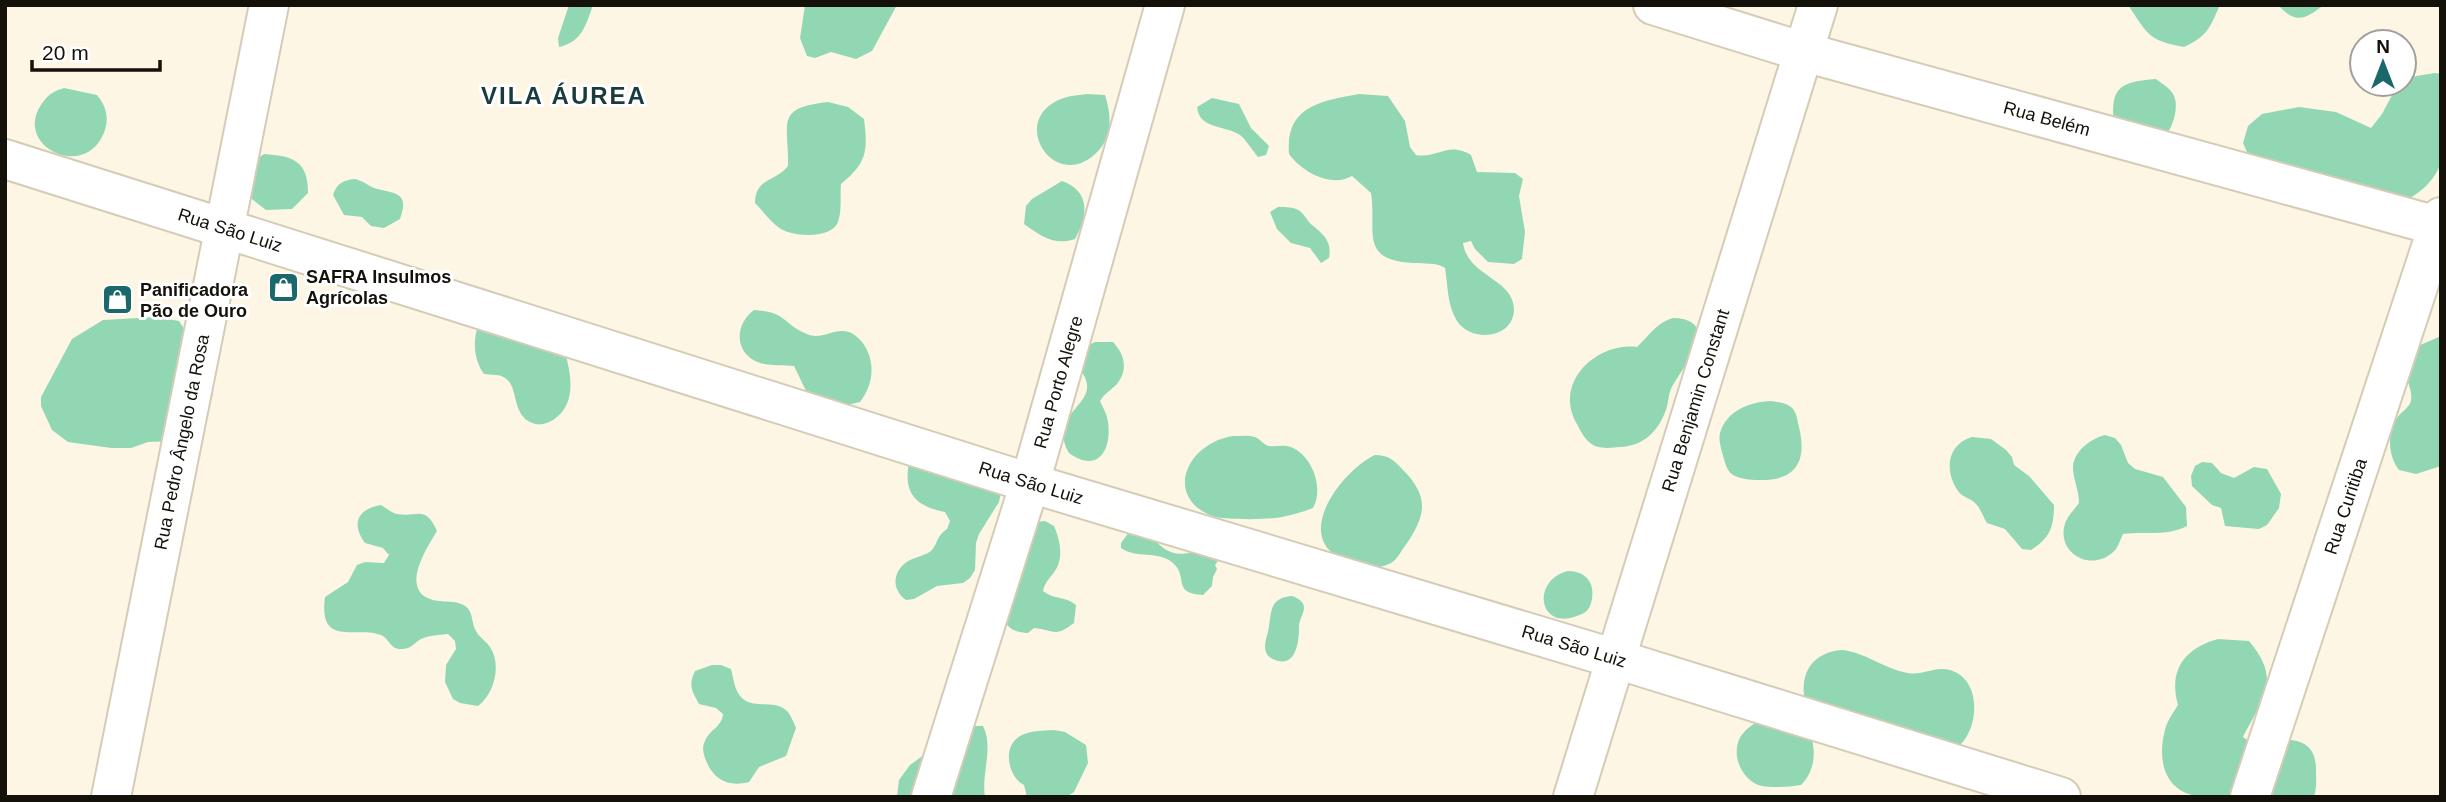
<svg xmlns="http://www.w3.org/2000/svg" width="2446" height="802" viewBox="0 0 2446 802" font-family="Helvetica,sans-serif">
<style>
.forest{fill:#92d7b3}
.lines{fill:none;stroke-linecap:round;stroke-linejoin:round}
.street-casing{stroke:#d5ccb7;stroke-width:42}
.secondary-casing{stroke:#d5ccb7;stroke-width:42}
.street{stroke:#fff;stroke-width:38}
.secondary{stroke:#fff;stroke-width:38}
.labels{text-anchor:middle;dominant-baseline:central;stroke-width:6;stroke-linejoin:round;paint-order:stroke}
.street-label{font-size:18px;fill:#14110a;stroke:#fff}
.poi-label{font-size:18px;font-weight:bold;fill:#14110a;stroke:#fff;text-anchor:start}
.district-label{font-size:24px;font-weight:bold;letter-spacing:2px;fill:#193b3d;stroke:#fff}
</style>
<rect width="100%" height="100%" fill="#fef6e5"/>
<!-- forest -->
<g class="forest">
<path d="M569 5H593C586 25 582 42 559 47L558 38Z"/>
<path d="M805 5H897L872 51 856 59 831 52 815 58 807 56 800 38Z"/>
<path d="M2128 5H2220C2210 27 2208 36 2184 47 2148 41 2147 33 2128 5Z"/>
<path d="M2278 5H2324C2304 20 2296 24 2278 5Z"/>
<path d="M2435 73 2441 74V162C2435 182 2416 197 2397 204L2250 159 2243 143 2248 126 2262 114 2299 107 2336 112 2371 128 2382 114 2398 84H2404V80L2416 76Z"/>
<path d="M2156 79C2161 83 2170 88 2173 94 2180 105 2173 128 2165 136L2114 124C2110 87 2120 82 2156 79Z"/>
<path d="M64 88 97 95C107 107 110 120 103 135 82 181 11 144 43 102 49 94 54 91 64 88Z"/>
<path d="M1087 94 1105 95C1111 114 1113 134 1099 150 1057 197 1006 121 1061 99 1068 96 1079 95 1087 94Z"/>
<path d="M1359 94 1388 96 1405 121 1410 147 1416 155C1438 159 1447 141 1471 155L1477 172 1515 173 1523 179 1519 196 1525 232 1522 259 1514 264 1488 262 1475 249 1471 241 1463 243C1468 277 1513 278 1514 309 1514 339 1471 343 1457 321 1447 305 1448 286 1445 268 1435 262 1425 264 1413 263 1358 260 1377 231 1371 193L1352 176C1331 188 1302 172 1289 154 1285 106 1321 101 1359 94Z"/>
<path d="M1212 98 1239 104 1251 128 1269 146 1266 155 1258 157C1252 150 1246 140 1240 135 1224 125 1199 129 1197 107Z"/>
<path d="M828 102 848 107 864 119C868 151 867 163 841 184 840 195 842 211 838 222 831 240 790 237 778 227 769 220 762 210 755 203 755 178 777 181 788 166 789 123 774 108 828 102Z"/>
<path d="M264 154C292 156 308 160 308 193L292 209 266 210 248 196 257 159Z"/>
<path d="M354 179C362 180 367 185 374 188 392 194 411 190 400 219L384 228 371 226 362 217 344 215 333 195C336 184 344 180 354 179Z"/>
<path d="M1062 181C1091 191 1088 217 1075 239 1054 246 1041 236 1024 224L1026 206 1032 199Z"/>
<path d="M1278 207C1283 207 1291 207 1296 209 1304 212 1306 220 1312 225 1324 235 1332 241 1329 258L1321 263 1310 248 1291 243 1277 229 1270 212Z"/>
<path d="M754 310C788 312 782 324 807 334 820 340 831 330 844 331 852 332 857 336 862 342 876 360 874 384 860 402L843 406 809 397 794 366C783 365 770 366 760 363 734 354 734 325 754 310Z"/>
<path d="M156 317 179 321 213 375V394L208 411 197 425 175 441 148 442 131 448H111L68 442 52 430 41 406V397L72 339 103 320Z"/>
<path d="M1673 318C1683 318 1697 321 1698 333 1699 349 1681 371 1673 385 1668 393 1669 401 1666 410 1658 432 1643 446 1620 447 1611 448 1601 449 1593 445 1585 440 1581 432 1577 424 1553 383 1596 342 1637 347 1650 335 1656 323 1673 318Z"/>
<path d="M479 324 561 340C570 366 580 403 553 420 546 424 539 426 532 423 511 415 519 386 505 378 500 374 491 375 484 374 474 361 472 339 479 324Z"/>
<path d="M2441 336V466L2416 474 2399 470C2388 456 2387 433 2397 418 2401 412 2409 408 2411 401 2413 391 2406 378 2403 368L2418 346Z"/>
<path d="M1095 342H1113C1124 354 1129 369 1117 384 1111 390 1105 393 1100 401 1103 408 1107 414 1108 422 1112 450 1098 474 1069 453 1045 410 1106 405 1081 371L1087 346Z"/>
<path d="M1771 401C1778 402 1786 403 1791 407 1797 412 1797 420 1799 427 1807 460 1797 480 1762 480 1753 480 1744 480 1735 476 1728 473 1726 466 1724 459 1722 451 1718 441 1720 433 1727 410 1750 402 1771 401Z"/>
<path d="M2105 435 2115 438 2121 445 2128 463 2135 469 2163 477 2186 507 2187 526C2166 537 2145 531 2123 534 2120 540 2118 549 2112 553 2088 573 2054 550 2066 521 2069 514 2075 509 2079 503 2079 491 2074 481 2073 470 2072 452 2090 439 2105 435Z"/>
<path d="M1233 436C1240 436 1249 435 1255 437 1260 439 1264 445 1269 446 1276 447 1283 444 1291 447 1313 456 1324 489 1313 508 1303 512 1292 515 1282 517 1270 520 1223 520 1212 516 1163 496 1187 443 1233 436Z"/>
<path d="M1972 437 1991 439 2006 450 2012 457 2014 465 2029 476 2054 505C2054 527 2050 538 2031 550L2022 549 2005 529 1987 523C1983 517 1981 509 1976 504 1971 498 1963 498 1958 491 1944 471 1947 444 1972 437Z"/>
<path d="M911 454 1001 493 999 502 979 534 976 543 975 570 970 578 963 583 937 586 914 599 906 600C890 589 893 569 910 560 916 557 926 555 931 551 938 544 936 536 947 529L950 521 945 512C910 505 902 488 911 454Z"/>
<path d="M1375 455C1388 455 1394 460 1403 470 1430 497 1426 516 1405 546 1401 551 1397 560 1391 563 1384 567 1372 568 1365 570 1354 565 1339 560 1331 552 1300 523 1348 467 1375 455Z"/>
<path d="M2202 462 2212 463 2221 473 2234 478 2254 467 2267 469 2281 494 2279 508 2267 525 2259 529 2225 526 2221 508 2212 505 2192 486 2191 476 2195 466Z"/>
<path d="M381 505C386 508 392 513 397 514 417 518 425 504 437 531 426 549 399 591 433 600 444 603 462 599 469 610 473 616 472 625 476 631 479 637 486 641 490 647 502 665 494 694 478 706L460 703 453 699 445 682 446 665 456 649 455 641 448 634C440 635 429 635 421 639 414 643 411 649 402 649 390 650 390 639 381 635 357 625 318 649 325 597L348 582 357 565 365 562 384 563 389 555 383 548 365 543C351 524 357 509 381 505Z"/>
<path d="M1045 521 1054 526C1060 540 1064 558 1055 571 1050 578 1045 582 1043 591 1054 600 1066 596 1076 605L1074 623C1055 638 1054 630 1034 628L1028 633C1017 632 1011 631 1005 622L1026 523Z"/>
<path d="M1147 530C1165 555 1176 559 1205 548L1220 558 1215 565 1217 569 1213 577 1212 586 1203 595C1171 593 1189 577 1173 563 1158 550 1136 559 1121 548V543L1129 532Z"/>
<path d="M1568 571C1585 571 1595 582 1592 599 1590 611 1584 614 1574 617 1538 628 1532 580 1568 571Z"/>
<path d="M1292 596C1314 604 1299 615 1299 627 1299 640 1297 668 1275 660 1261 655 1265 642 1268 632 1272 613 1268 598 1292 596Z"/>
<path d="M2218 639 2249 641C2282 680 2263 698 2243 737L2250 742C2276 740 2316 730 2316 769 2316 779 2317 788 2314 797H2228L2225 795C2216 795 2205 798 2197 796 2164 791 2157 759 2165 730 2167 721 2173 713 2178 705 2168 670 2185 648 2218 639Z"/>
<path d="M1842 650C1865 652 1884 669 1908 673 1923 676 1934 666 1950 670 1982 679 1980 729 1958 747L1805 701C1799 673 1813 652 1842 650Z"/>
<path d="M712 665H721L731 669C733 676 734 685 737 691 748 714 774 696 788 712 791 716 794 723 796 728L786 756 759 767 749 782C730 787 715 781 707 763 704 755 701 749 705 741 710 729 722 727 723 714L716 708 699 704C692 691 688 685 695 671Z"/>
<path d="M1763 717 1810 732C1816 750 1816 770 1801 785 1789 787 1773 788 1762 786 1741 781 1730 753 1741 736 1746 728 1756 723 1763 717Z"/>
<path d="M964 726H983C994 748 981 773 985 797H897L899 780 910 765Z"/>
<path d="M1054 730 1065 732 1086 745 1088 763 1074 792 1066 797H1027L1024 785C1010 778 1003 753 1015 740 1025 730 1041 731 1054 730Z"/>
</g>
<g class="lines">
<defs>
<g id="street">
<path id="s1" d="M1653 5 1804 52 2441 227"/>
<path id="s2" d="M5 159 1030 483 1616 659 2061 797"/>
<path id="s3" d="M931 797 1030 483 1165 5"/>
<path id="s4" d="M2250 797 2441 217"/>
</g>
<g id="secondary">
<path id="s5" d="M111 797 269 5"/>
<path id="s6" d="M1573 797 1818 5"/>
</g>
</defs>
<!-- street casing -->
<use href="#street" class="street-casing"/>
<!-- secondary casing -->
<use href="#secondary" class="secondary-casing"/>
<!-- street -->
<use href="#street" class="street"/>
<!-- secondary -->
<use href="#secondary" class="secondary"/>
</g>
<!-- icons -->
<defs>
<symbol id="shop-square" viewBox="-11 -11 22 22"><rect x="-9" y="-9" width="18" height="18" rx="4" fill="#1a686c" stroke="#fff"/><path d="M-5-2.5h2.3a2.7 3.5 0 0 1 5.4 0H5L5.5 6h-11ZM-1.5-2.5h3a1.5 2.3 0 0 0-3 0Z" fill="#fff"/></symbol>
</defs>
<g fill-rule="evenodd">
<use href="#shop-square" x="266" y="270" width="35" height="35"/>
<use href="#shop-square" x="100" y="282" width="35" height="35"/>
</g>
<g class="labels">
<!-- street labels -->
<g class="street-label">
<text stroke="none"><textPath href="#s1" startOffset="410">Rua Belém</textPath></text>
<text stroke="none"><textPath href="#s2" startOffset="236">Rua São Luiz</textPath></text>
<text stroke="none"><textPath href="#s3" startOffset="434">Rua Porto Alegre</textPath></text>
<text stroke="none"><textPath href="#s6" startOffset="415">Rua Benjamin Constant</textPath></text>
<text stroke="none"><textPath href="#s5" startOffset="362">Rua Pedro Ângelo da Rosa</textPath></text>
<text stroke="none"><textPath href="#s2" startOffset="1076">Rua São Luiz</textPath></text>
<text stroke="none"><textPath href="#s4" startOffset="306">Rua Curitiba</textPath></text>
<text stroke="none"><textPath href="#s2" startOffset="1643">Rua São Luiz</textPath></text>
</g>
<!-- poi labels -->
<g class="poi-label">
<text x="306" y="277">SAFRA Insulmos<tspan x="306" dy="21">Agrícolas</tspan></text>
<text x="140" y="290">Panificadora<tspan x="140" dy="21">Pão de Ouro</tspan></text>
</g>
<!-- district labels -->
<g class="district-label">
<text x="564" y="95">VILA ÁUREA</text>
</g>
</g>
<!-- border -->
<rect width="2446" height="802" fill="none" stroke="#14110a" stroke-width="14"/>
<!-- north arrow -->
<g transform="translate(2383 63)"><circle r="33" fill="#ffffff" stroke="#a1a09d" stroke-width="2"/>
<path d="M0-5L12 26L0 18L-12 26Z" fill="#1a686c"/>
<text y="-10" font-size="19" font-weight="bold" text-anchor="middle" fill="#14110a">N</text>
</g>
<!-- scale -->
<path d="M32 60v10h128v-10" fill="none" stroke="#14110a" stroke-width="3.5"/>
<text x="42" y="60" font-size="21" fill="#14110a" stroke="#ffffff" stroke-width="5" paint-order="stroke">20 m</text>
</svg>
